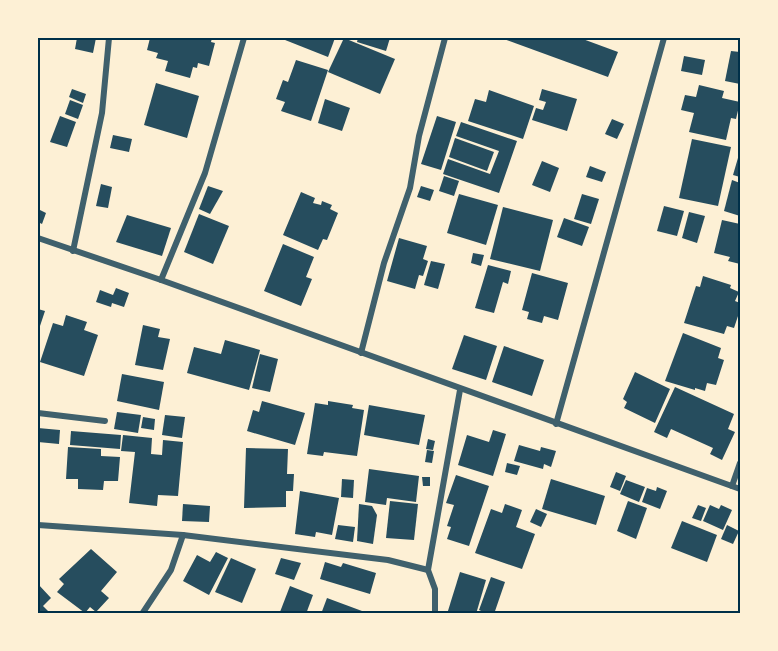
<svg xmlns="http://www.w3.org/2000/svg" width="778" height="651" viewBox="0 0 778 651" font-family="Signika,sans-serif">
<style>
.building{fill:#264d5e}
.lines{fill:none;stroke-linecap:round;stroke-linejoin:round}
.minor{stroke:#3f606c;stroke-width:6}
.neatline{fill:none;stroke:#003049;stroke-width:2}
</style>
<rect width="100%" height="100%" fill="#fdf0d5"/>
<!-- building -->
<g class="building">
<path d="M77 38H96L93 53 75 49Z"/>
<path d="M150 38H212L211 42 215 43 209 66 198 63 197 68 193 67 190 78 165 71 168 61 156 58 158 53 147 50Z"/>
<path d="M280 38H335L328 57Z"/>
<path d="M344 38 395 59 380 94 328 72Z"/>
<path d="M358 38H390L386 51 357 42Z"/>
<path d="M501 38H580L618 52 608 77Z"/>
<path d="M731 51 740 52V84L725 81Z"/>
<path d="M684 56 705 60 702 75 681 71Z"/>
<path d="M296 60 328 70 311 121 281 111 285 102 276 99 283 80 288 82Z"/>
<path d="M156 83 199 96 187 138 144 125Z"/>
<path d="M699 85 724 91 722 98 740 102 736 119 731 118 726 140 689 132 694 113 681 110 685 95 696 97Z"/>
<path d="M72 89 86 94 83 103 69 97Z"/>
<path d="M542 89 577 99 567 131 532 120 536 108 543 110 546 102 539 100Z"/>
<path d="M489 90 534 106 523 139 468 121 475 99 486 102Z"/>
<path d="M325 99 350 108 342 131 318 123Z"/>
<path d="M70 100 83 105 78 119 65 114Z"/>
<path d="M60 116 76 122 67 147 50 142Z"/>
<path d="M437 116 456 122 441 170 421 164Z"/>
<path d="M612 119 624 124 617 139 605 134Z"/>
<path d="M461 122 517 141 499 193 443 174 448 159 490 174 499 151 456 136Z"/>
<path d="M113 135 132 139 129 152 110 148Z"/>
<path d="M455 138 494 152 487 171 449 157Z"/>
<path d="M692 139 731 147 718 206 679 198Z"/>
<path d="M740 151V177L733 175Z"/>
<path d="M542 161 559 168 550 192 532 185Z"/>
<path d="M590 166 606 172 602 182 586 177Z"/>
<path d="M444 176 459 181 454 196 439 191Z"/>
<path d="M732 180 740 183V216L724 211Z"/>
<path d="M101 184 112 187 108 208 96 206Z"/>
<path d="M208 186 223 191 210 214 199 209Z"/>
<path d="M421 186 434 190 430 201 417 197Z"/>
<path d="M301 192 315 198 313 203 321 205 322 201 332 205 330 209 338 213 327 240 323 239 318 250 283 235Z"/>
<path d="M459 194 498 205 486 245 447 233Z"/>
<path d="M582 194 599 199 591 224 574 219Z"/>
<path d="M664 206 684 211 677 236 657 231Z"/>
<path d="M503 207 553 220 540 271 490 259Z"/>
<path d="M38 209 46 213 42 224 38 222Z"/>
<path d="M689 212 705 216 697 243 682 238Z"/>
<path d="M199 214 229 226 213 264 184 252Z"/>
<path d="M127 215 171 228 162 256 116 242Z"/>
<path d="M564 218 589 227 582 246 557 237Z"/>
<path d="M722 220 740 224V264L728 261 730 257 714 253Z"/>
<path d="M399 238 427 246 423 259 428 261 423 276 419 275 415 289 387 281Z"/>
<path d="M283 244 314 257 306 277 312 279 301 306 264 291Z"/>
<path d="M473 253 484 255 481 266 471 263Z"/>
<path d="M431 261 445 264 438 289 424 285Z"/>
<path d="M488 265 511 271 508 284 503 282 494 313 475 308Z"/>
<path d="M532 273 568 283 558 320 544 316 542 323 527 319 529 312 522 310Z"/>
<path d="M703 276 731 285 730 288 739 292 735 301 740 303V310L734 328 727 326 724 334 684 323 696 286 700 287Z"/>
<path d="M116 288 129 293 124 307 112 303 111 307 96 302 100 290 113 295Z"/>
<path d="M38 309 45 311 38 332Z"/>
<path d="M66 315 87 322 84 330 98 335 84 376 40 362 53 323 63 326Z"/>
<path d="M143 325 160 329 158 337 170 339 163 370 135 365Z"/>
<path d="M683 333 721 348 718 358 724 360 716 385 707 383 705 391 695 388V390L665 381Z"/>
<path d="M464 335 497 346 486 380 452 369Z"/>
<path d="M225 340 260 350 249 390 187 373 194 347 221 354Z"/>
<path d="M504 346 544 360 532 396 492 382Z"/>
<path d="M260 354 278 359 270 392 252 388Z"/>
<path d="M635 372 670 389 655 423 624 408 627 402 623 399Z"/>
<path d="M122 374 164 382 159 410 117 401Z"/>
<path d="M675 387 734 414 728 429 735 432 722 460 710 454 713 448 671 429 667 438 654 432Z"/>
<path d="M262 401 305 413 295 445 247 431 253 410 259 412Z"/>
<path d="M328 401 353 405 352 408 364 410 357 456 324 452 323 456 307 454 315 403 328 405Z"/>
<path d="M369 405 425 415 419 445 364 435Z"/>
<path d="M117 412 141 415 138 433 114 429Z"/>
<path d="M165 415 185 417 182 438 162 435Z"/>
<path d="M143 417 155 419 154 430 141 428Z"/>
<path d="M38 428 60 430 59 444 38 442Z"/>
<path d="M493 430 506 434 493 476 458 465 467 435 489 442Z"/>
<path d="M71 431 121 435 120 449 70 445Z"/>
<path d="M123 435 152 438 151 454 162 455 163 440 183 442 178 496 158 495 157 506 129 503 135 452 121 451Z"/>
<path d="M428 439 435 441 433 450 426 449Z"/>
<path d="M519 445 540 451 541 447 556 451 551 467 544 464 543 469 514 461Z"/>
<path d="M68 447 101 449V456L120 457 118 481H104L103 490 78 489V479H66Z"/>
<path d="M246 448 288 449 287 474H294L293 491H286V507L244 508Z"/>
<path d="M427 450 434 451 432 463 425 462Z"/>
<path d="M507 463 520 466 517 475 505 472Z"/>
<path d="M369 469 419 476 416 502 387 498 386 505 365 502Z"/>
<path d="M616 472 626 476 620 491 610 487Z"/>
<path d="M456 475 489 486 469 546 447 539 451 527 447 526 454 505 446 503Z"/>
<path d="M422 477H430V486H423Z"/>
<path d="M342 479 354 480 353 498 341 497Z"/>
<path d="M551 479 605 496 596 525 542 509Z"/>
<path d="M626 480 645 487 639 502 620 494Z"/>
<path d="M657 487 667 491 660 509 642 502 647 488 656 491Z"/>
<path d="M300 491 339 498 332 535 316 532 315 537 295 534Z"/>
<path d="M390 501 418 504 414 540 386 538Z"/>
<path d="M628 501 647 508 636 539 617 531Z"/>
<path d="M183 504 210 506 209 522 182 521Z"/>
<path d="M359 504 372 506 377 515 373 544 357 541Z"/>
<path d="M505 504 522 510 516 527 535 534 522 569 475 553 491 509 502 513Z"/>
<path d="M698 505 706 508 701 521 692 518Z"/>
<path d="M710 505 719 509 721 505 732 510 723 530 703 521Z"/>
<path d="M536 509 547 514 541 527 530 522Z"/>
<path d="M682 521 717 535 707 562 671 548Z"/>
<path d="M338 525 355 527 353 542 335 539Z"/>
<path d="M727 525 739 531 733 544 721 539Z"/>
<path d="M91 549 117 572 101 591 109 598 96 612 90 607 85 613 57 592 64 584 59 579Z"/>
<path d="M216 552 228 558 209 595 183 581 197 555 210 562Z"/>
<path d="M231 558 256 569 242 603 215 592Z"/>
<path d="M281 558 301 563 294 580 275 574Z"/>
<path d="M325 562 341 567 343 563 376 573 370 594 320 579Z"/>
<path d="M460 572 486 580 476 614H447Z"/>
<path d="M491 577 505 582 494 614H488L479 610Z"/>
<path d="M38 584 51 598 43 606 51 614H38Z"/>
<path d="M290 586 313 595 306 614 280 612Z"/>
<path d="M327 598 362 611 361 614H321Z"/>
</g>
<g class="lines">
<!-- minor -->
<g class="minor">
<path d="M38 238 161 280 740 489"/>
<path d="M73 251 102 113 109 38"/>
<path d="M161 280 205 173 244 38"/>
<path d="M361 353 384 263 410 188 419 136 445 38"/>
<path d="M38 413 105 421"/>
<path d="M556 424 664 38"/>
<path d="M732 486 740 463"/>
<path d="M38 525 183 535 388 560 428 570"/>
<path d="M142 614 171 570 183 535"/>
<path d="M435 614V589L428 570 460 390"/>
</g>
</g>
<!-- border -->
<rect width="778" height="651" fill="none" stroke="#fdf0d5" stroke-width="78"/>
<rect x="39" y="39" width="700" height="573" class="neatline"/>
</svg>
